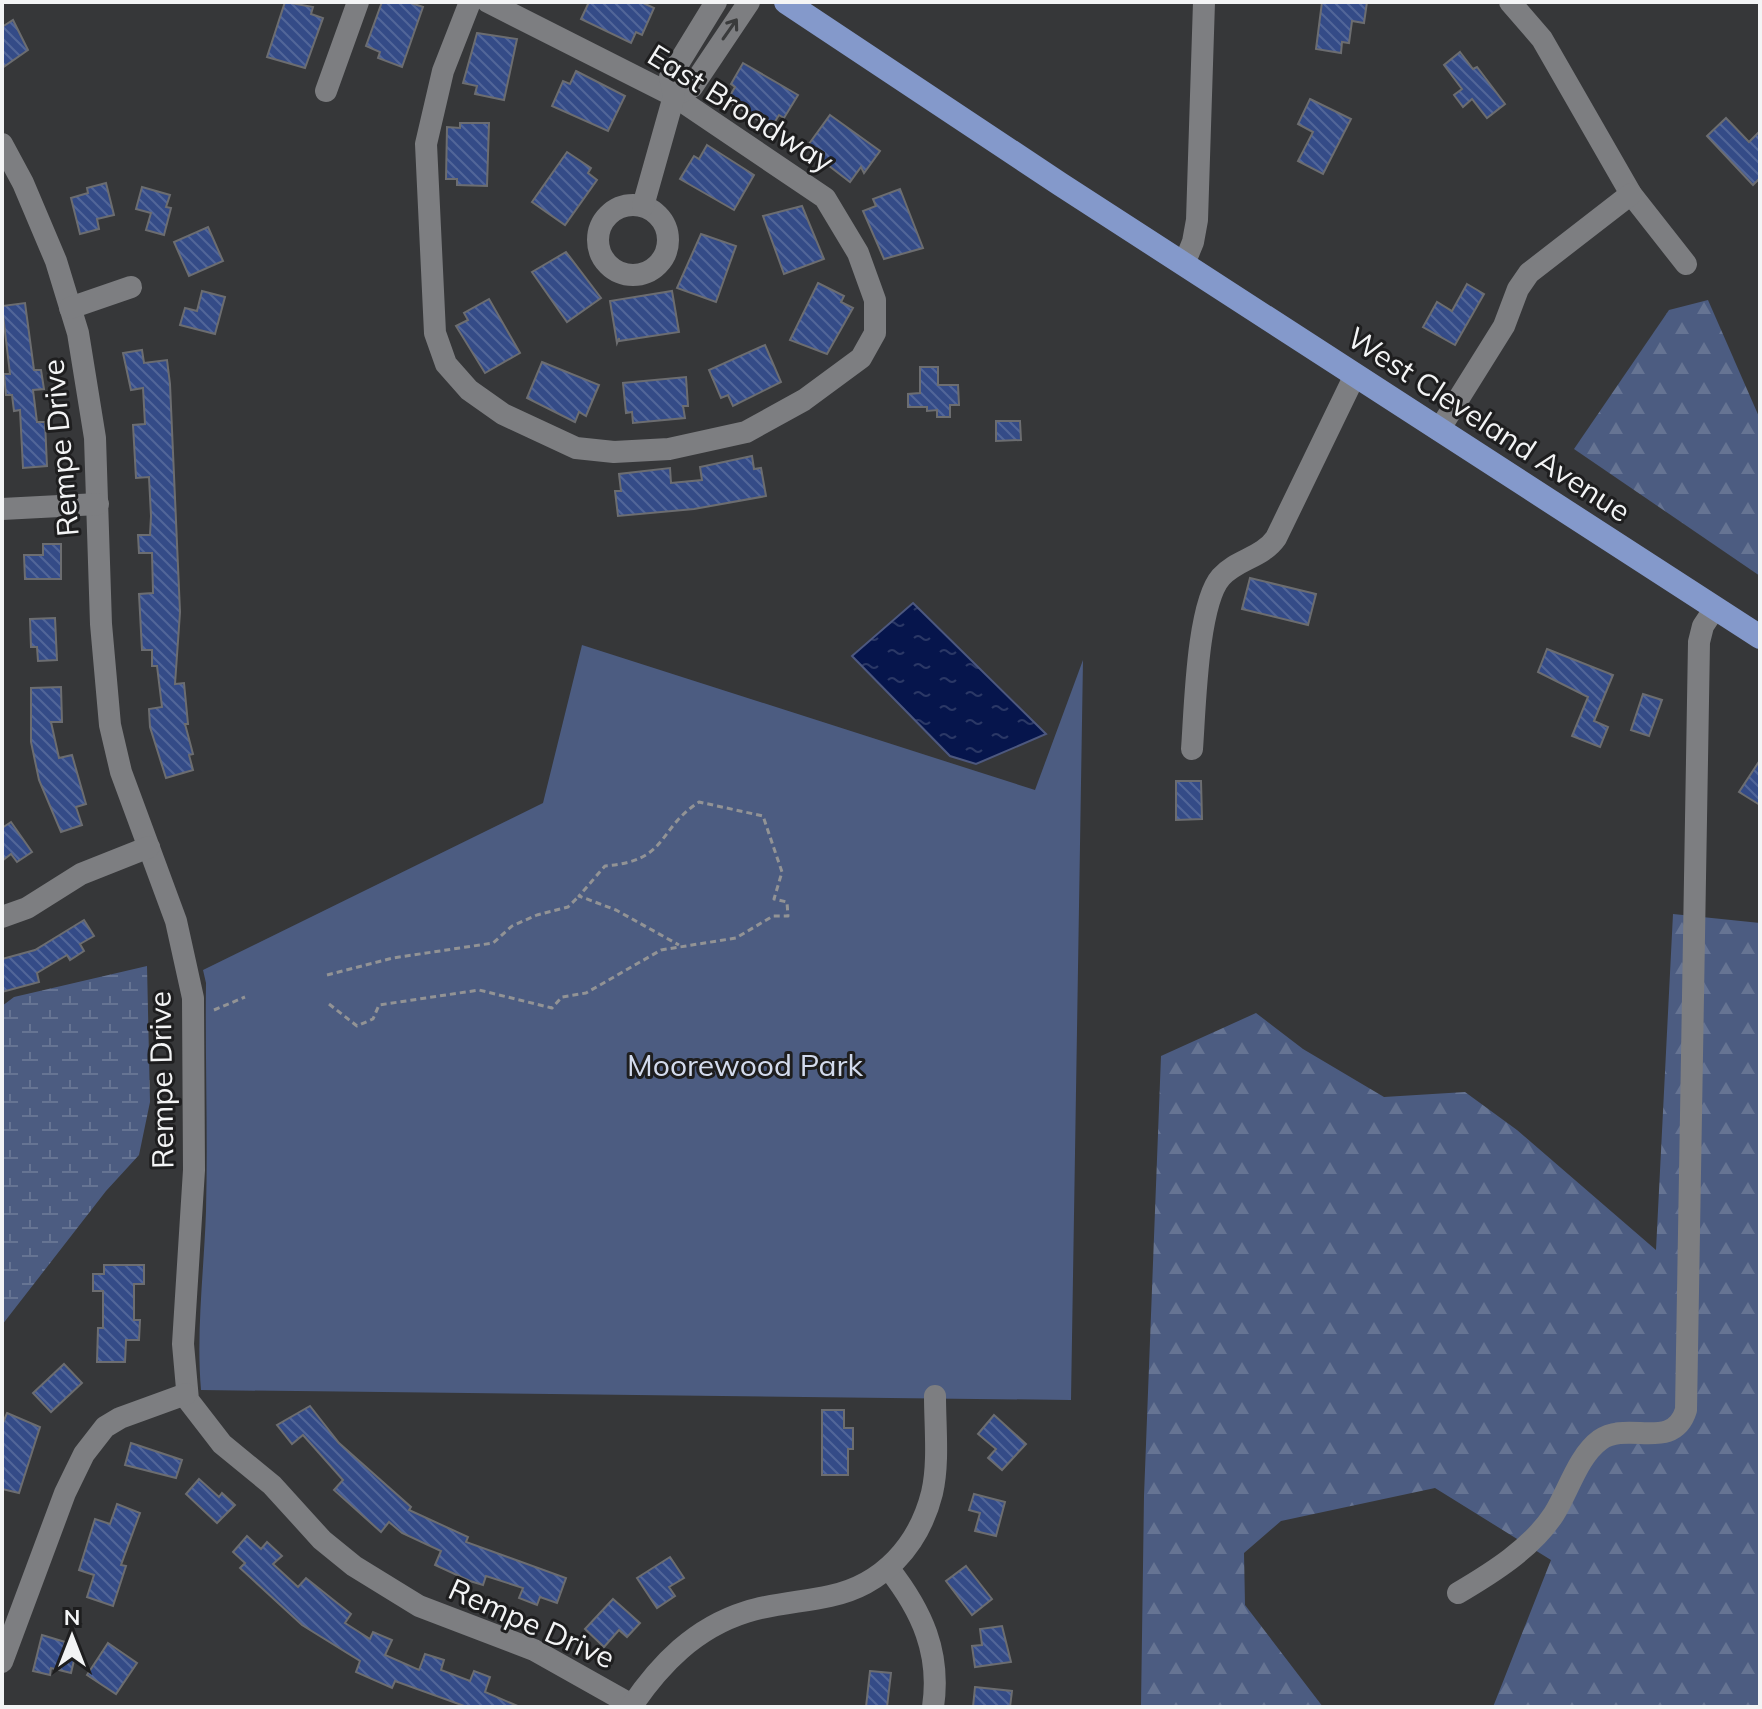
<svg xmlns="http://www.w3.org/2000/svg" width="1762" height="1709" viewBox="0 0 1762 1709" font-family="Mulish,sans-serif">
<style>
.green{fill:#4c5c81}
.forest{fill:url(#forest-firs)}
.wetland{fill:url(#wetland-marsh)}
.water{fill:url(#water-ripples);stroke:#4d587f;stroke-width:2}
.building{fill:url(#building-back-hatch);stroke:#6c6d70;stroke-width:2}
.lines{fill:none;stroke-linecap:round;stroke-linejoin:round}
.path{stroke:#929395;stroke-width:3;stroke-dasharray:6 4;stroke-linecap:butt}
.minor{stroke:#7d7e81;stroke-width:22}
.major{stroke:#8499cb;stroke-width:24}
.oneway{stroke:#3a3b3c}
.labels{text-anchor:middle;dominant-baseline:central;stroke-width:6;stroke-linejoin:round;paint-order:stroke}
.street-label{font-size:30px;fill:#f3f4f5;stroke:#1e1e1f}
.park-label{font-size:30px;fill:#d3dbed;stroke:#1e1e1f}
</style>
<defs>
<pattern id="forest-firs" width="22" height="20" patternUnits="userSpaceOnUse" patternTransform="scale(2)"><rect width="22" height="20" fill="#4c5c81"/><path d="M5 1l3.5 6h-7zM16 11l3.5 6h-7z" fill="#667493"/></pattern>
<pattern id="wetland-marsh" width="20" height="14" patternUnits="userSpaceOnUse" patternTransform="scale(2)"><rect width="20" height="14" fill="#4c5c81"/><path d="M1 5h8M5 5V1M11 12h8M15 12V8" fill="none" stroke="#667493"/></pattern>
<pattern id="water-ripples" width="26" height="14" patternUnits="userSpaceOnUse" patternTransform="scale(2)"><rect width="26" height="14" fill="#06154c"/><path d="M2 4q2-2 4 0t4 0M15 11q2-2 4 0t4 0" fill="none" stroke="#2b3866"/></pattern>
<pattern id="building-back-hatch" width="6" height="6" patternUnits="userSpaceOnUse" patternTransform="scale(2)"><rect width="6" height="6" fill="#344b87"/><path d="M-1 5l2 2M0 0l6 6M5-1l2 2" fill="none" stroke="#526699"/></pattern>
</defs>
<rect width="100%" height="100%" fill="#363739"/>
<!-- green -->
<path class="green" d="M582 645 1035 790 1083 660 1071 1400 201 1390C196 1331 204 1271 206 1211 208 1135 205 1059 206 983L203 970 543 803Z"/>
<!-- forest -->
<g class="forest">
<path d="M1708 300 1760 419V576L1574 449 1669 310Z"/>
<path d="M1673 914 1760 923V1707H1493L1551 1560 1435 1488 1281 1521 1244 1553 1245 1605 1323 1707H1141L1144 1496 1161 1056 1256 1013 1303 1049 1384 1097 1465 1092 1517 1130 1656 1250Z"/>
</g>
<!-- wetland -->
<path class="wetland" d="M147 966 150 1102 139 1155 106 1191 2 1325V1006L14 997Z"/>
<!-- water -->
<path class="water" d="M913 603 1046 734 976 764 950 756 852 656Z"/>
<!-- building -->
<g class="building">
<path d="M285 2 313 7 311 14 323 18 305 68 267 57Z"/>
<path d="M382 2H408L423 7 402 67 378 58 380 52 366 46Z"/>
<path d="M589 2H641L654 8 642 35 636 32 631 43 581 19Z"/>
<path d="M1322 2H1367L1364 23 1352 21 1349 43 1342 42 1341 53 1316 49Z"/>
<path d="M13 20 28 50 2 68V27Z"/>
<path d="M477 33 517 39 504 100 475 94 477 86 463 83Z"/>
<path d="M1460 52 1473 69 1477 67 1505 104 1487 118 1472 99 1463 107 1454 95 1462 89 1444 65Z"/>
<path d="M743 63 798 95 784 118 779 115 771 128 727 101 735 87 731 84Z"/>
<path d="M576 71 625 96 608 131 552 106 563 81 570 84Z"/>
<path d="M1310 99 1351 119 1323 174 1298 161 1313 132 1298 124Z"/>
<path d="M830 115 880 151 864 173 861 167 850 182 806 148Z"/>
<path d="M1726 118 1749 142 1760 131V178L1753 185 1707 136Z"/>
<path d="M460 123H489L487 186 457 185V179H446L447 127 460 128Z"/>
<path d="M707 145 754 175 734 210 680 179 694 156 699 159Z"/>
<path d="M567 152 591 168 588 173 597 180 565 225 532 202Z"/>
<path d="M106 183 114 215 97 219 99 229 80 234 71 198 88 193 87 188Z"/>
<path d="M142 187 170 195 166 207 171 208 164 235 146 230 151 213 136 209Z"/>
<path d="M900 189 923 248 884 259 863 211 876 206 873 199Z"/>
<path d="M802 206 824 259 784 274 763 216Z"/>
<path d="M208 227 223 261 189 276 174 242Z"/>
<path d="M701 234 736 246 716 302 677 288Z"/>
<path d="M566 252 601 298 567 322 532 272Z"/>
<path d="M818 283 844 296 841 302 853 308 827 354 790 340Z"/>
<path d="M1467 284 1484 294 1455 345 1423 327 1437 302 1452 311Z"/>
<path d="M202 291 225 297 215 334 180 325 185 308 197 311Z"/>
<path d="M672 291 679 332 619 341V338L617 343 610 301Z"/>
<path d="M489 299 520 353 485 373 456 326 468 320 464 313Z"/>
<path d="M25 303 34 370H41L44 389 33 390 37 422H45L47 466 23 468 20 410 14 411 12 395H6L4 374H10L2 306Z"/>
<path d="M765 345 781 382 733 406 728 395 721 398 709 370Z"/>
<path d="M142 350 144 363 167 360 170 384 180 612 175 684 184 683 188 724H185L193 754 189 755 193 770 166 778 150 727 149 709 162 707 157 666H152V650H142L139 594 153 593 152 553H139L138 535H150L151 516 149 477 136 478 133 425 145 424 143 388 131 390 123 353Z"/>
<path d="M542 362 599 385 586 416 579 412 575 422 527 398Z"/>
<path d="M920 367H938V385H958L959 405H950V417H937V410L927 411V407H908V394L920 393Z"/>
<path d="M686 377 688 406H683L685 418 633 423 632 412 626 413 623 383Z"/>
<path d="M996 421H1020L1021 440 996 441Z"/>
<path d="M752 456 754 469 761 468 766 496 694 509 618 516 615 491H621L619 474 670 468 671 483 702 480 700 467Z"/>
<path d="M43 544H61V579H25L24 555H43Z"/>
<path d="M1250 578 1316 594 1308 625 1242 609Z"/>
<path d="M55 618 57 660 38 661 37 647H31L30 619Z"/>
<path d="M1547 649 1613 675 1594 721 1608 727 1600 747 1572 736 1588 697 1538 672Z"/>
<path d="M61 687 62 722H51L59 758 72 755 86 804 76 807 82 825 61 832 39 780 31 742V688Z"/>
<path d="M1643 694 1662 700 1649 736 1631 730Z"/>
<path d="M1760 760V805L1739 792Z"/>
<path d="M1176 781H1201L1202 819 1176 820Z"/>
<path d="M11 822 32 852 17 862 11 854 2 861V828Z"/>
<path d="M84 920 94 936 80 944 84 951 70 960 67 955 37 973 39 982 2 992V959L35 950Z"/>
<path d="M104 1265H144V1284H134V1320H140L139 1340H126L125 1362H97L98 1328H103V1291H93V1274H104Z"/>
<path d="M64 1364 82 1383 51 1412 33 1393Z"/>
<path d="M310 1406 339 1443 411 1507 409 1510 468 1537 466 1542 566 1578 557 1603 540 1597 537 1605 519 1598 523 1588 486 1576 483 1585 470 1581 435 1565 441 1551 402 1533 389 1522 381 1532 334 1490 343 1480 303 1435 292 1444 277 1425Z"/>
<path d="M822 1410H844V1428H853V1449H848V1475H822Z"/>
<path d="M7 1413 40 1427 19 1493 2 1489V1425Z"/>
<path d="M994 1415 1026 1444 1002 1470 988 1458 996 1449 978 1434Z"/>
<path d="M131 1443 182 1460 176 1478 125 1465Z"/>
<path d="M199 1479 219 1497 222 1493 235 1505 217 1523 186 1494Z"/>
<path d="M974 1494 1005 1502 996 1536 975 1531 980 1513 969 1510Z"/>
<path d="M117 1504 140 1513 121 1565 126 1566 113 1606 87 1597 94 1575 79 1570 95 1519 110 1524Z"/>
<path d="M247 1536 261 1549 267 1542 282 1556 273 1564 298 1587 306 1578 351 1614 345 1623 370 1639 373 1632 392 1640 385 1655 419 1670 425 1654 444 1660 441 1670 470 1681 474 1671 490 1677 485 1692 520 1707H467L395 1681 392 1688 356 1672 360 1661 302 1625 240 1568 245 1563 233 1552Z"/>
<path d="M670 1557 684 1578 669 1587 675 1596 657 1608 637 1578Z"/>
<path d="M966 1566 992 1599 972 1615 946 1581Z"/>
<path d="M613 1599 640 1623 627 1637 619 1630 604 1647 585 1629Z"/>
<path d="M1002 1626 1011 1662 975 1667 972 1646 982 1645 980 1629Z"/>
<path d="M42 1635 65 1642 63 1649 76 1652 71 1673 51 1668 50 1675 33 1671Z"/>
<path d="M108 1643 137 1663 116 1694 87 1675Z"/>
<path d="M870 1671 891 1673 887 1707H866Z"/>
<path d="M975 1687 1012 1691 1010 1707H973Z"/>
</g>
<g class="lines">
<!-- path -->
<g class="path">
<path d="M327 975 393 958 493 943 512 926 537 915 568 907 579 896"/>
<path d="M329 1004 357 1026 373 1019 379 1005 479 990 552 1008 562 997 586 993 661 950 736 938 773 916H788L787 902 774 899 782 872 763 816 699 802C656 830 669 861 605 866L579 896 616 910 679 945"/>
<path d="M214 1010 245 997"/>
</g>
<!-- minor -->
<g class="minor">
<path d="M470 2 443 71 426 144 435 333 446 364 469 390 503 414 576 448 614 452 669 449 746 432 804 400 861 358 875 333V300L858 253 825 198 674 96 488 2"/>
<path d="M1510 2 1542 39 1631 194 1686 264"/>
<path d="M326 91 358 2"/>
<path d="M674 96 692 87 749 2"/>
<path d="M2 144 23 183 56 261 78 333 95 438 101 624 110 725 121 772 176 921 193 998 194 1170 183 1344 188 1400 222 1444 272 1485 322 1540 354 1566 419 1606 534 1650 632 1705"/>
<circle cx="633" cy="240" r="35"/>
<path d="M643 206 674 96 670 77 716 2"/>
<path d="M1184 264 1193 242 1197 220 1204 2"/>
<path d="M70 308 131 287"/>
<path d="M1439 430 1504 326 1518 289 1529 273 1631 194"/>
<path d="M2 509 98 504"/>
<path d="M1192 749C1195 710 1197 604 1221 577 1237 559 1262 558 1276 538L1355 375"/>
<path d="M2 917 27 908 81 874 149 847"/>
<path d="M889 1569C922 1611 941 1653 933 1707"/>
<path d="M1458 1593C1492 1573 1532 1548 1554 1514 1568 1492 1578 1456 1600 1440 1628 1420 1673 1452 1686 1410L1699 642 1703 626 1715 608"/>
<path d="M2 1662 65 1493 84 1454 105 1427 120 1418 186 1394"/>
<path d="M631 1707C660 1664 695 1628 746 1612 774 1603 803 1602 830 1596 883 1585 919 1545 932 1493 939 1463 935 1427 935 1396"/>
</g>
<!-- major -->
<path class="major" d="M786 2 1060 184 1760 637"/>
</g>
<!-- one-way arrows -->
<defs><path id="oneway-shaft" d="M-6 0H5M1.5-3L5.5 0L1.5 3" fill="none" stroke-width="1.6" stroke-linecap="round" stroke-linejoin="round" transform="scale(2)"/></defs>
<use class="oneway" href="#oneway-shaft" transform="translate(730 29) rotate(-55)"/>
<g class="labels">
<!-- street labels -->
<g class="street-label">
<text transform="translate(741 108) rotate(32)">East Broadway</text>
<text transform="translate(1489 424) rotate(33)">West Cleveland Avenue</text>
<text transform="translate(60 448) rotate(-95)">Rempe Drive</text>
<text transform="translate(161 1080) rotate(-91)">Rempe Drive</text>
<text transform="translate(532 1623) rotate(24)">Rempe Drive</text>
</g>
<!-- park labels -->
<g class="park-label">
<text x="745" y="1065">Moorewood Park</text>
</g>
</g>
<!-- border -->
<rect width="1762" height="1709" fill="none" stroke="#f3f4f5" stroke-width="8"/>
<!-- north arrow -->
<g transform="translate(72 1637)" stroke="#1e1e1f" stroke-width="6" paint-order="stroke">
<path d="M0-6L14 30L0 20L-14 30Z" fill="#f3f4f5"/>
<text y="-12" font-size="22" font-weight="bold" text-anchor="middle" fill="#f3f4f5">N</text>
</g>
</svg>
